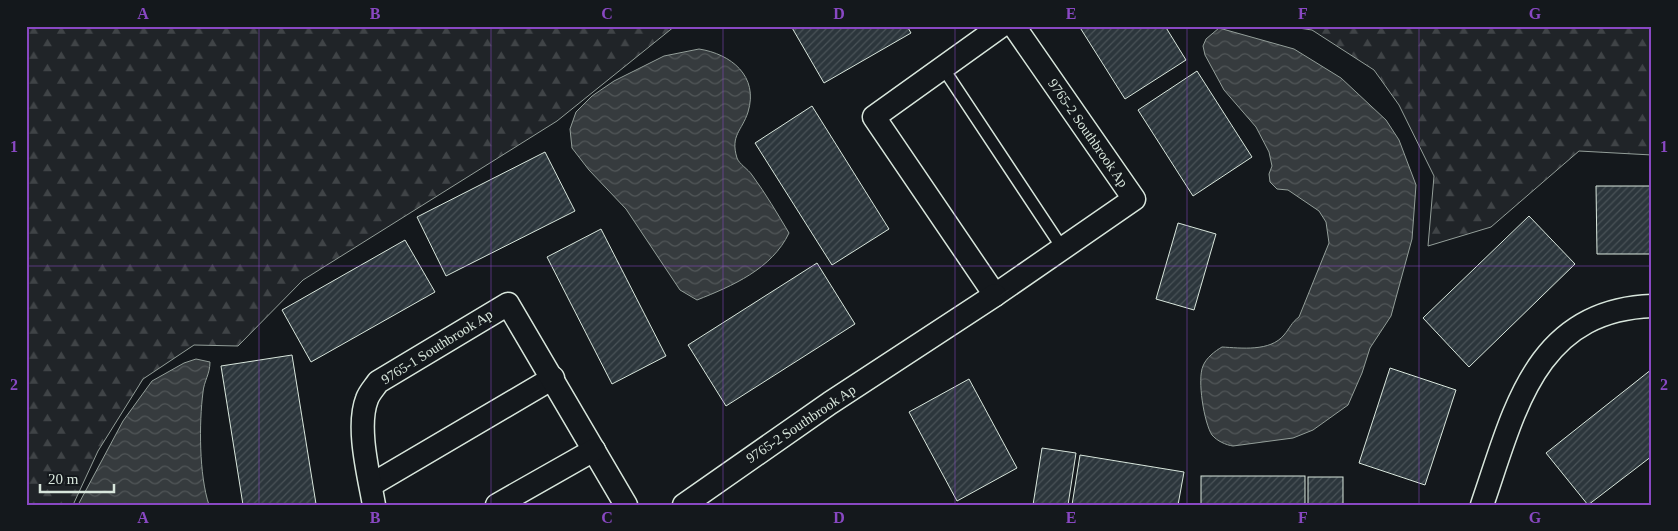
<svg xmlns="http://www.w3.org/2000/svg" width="1678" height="531" viewBox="0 0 1678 531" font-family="Georgia,serif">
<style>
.forest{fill:url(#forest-firs);stroke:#939e99}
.water{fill:url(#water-waves);stroke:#939e99}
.building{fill:url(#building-hatch);stroke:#d8e6dc}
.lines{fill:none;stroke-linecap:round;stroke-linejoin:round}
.lane-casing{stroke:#d8e6dc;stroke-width:14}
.street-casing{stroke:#d8e6dc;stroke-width:25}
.lane{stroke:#14181c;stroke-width:11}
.street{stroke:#14181c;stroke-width:22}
.grid{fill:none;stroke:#8948c3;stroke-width:1;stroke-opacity:0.55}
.labels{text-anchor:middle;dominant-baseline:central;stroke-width:4;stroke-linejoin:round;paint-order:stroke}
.street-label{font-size:14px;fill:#d8e6dc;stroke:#14181c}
.neatline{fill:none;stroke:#8948c3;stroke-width:2}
.grid-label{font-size:16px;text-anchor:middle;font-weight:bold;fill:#8948c3}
</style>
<defs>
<pattern id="forest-firs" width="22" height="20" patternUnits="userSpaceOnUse" patternTransform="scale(1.25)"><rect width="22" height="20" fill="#202428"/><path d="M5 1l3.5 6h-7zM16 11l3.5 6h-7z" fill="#404447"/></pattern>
<pattern id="water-waves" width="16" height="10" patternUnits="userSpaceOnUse" patternTransform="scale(1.25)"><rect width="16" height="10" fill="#363b3e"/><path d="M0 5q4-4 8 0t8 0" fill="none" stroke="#525759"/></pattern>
<pattern id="building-hatch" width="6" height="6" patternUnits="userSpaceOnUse" patternTransform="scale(1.25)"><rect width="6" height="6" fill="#2c363c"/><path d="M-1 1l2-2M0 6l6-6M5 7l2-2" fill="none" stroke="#4a5358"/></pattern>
</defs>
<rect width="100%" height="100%" fill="#14181c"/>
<!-- forest -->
<g class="forest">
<path d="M26 26H675L557 121 303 280 238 346 194 345 143 379 98 451 73 505H26Z"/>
<path d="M1285 26H1652V155L1579 151 1491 227 1428 246 1434 176 1399 105 1374 70 1312 30Z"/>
</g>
<!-- water -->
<g class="water">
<path d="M1219 28 1294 49 1341 78 1386 120 1399 140 1416 185 1412 239 1391 316 1370 348 1362 373 1348 405 1313 430 1293 438 1233 446C1226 445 1217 441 1212 435 1204 423 1197 379 1203 366 1206 358 1215 351 1222 347 1241 348 1270 352 1284 335 1290 328 1291 323 1299 317L1329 243 1326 222 1319 211 1288 190 1277 189 1270 182 1269 174 1272 166 1269 152 1256 127 1224 90 1205 55 1203 46 1206 39Z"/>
<path d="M699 49C731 54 759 76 748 112 742 131 730 135 737 158 739 164 748 169 752 175 766 194 777 213 789 233 772 269 732 286 697 300L680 290 626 209 589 170 572 148 570 129 576 112 592 96 614 81 664 56Z"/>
<path d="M196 359 210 362C210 374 204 381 203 392 199 423 199 475 209 505H78L123 421 152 381 184 363Z"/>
</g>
<!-- building -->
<g class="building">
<path d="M791 26H907L911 33 824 83Z"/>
<path d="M1079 26H1165L1186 60 1125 99Z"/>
<path d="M1197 71 1252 157 1193 196 1138 110Z"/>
<path d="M812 106 889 229 832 265 755 143Z"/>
<path d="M545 152 575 211 446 276 417 217Z"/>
<path d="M1596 186H1652V254H1597Z"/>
<path d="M1529 216 1575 264 1469 367 1423 318Z"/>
<path d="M1178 223 1216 234 1194 310 1156 299Z"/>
<path d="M601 229 666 356 612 384 547 257Z"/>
<path d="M405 240 435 292 311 362 282 310Z"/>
<path d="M817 263 855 324 726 406 688 345Z"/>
<path d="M292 355 316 504 243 505 221 366Z"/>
<path d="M1390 368 1456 390 1425 485 1359 463Z"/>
<path d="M1652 369V456L1588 505 1546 453Z"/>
<path d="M969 379 1017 468 957 501 909 412Z"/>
<path d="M1042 448 1076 453 1068 505H1033Z"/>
<path d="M1080 455 1184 472 1178 505H1072Z"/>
<rect x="1201" y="476" width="104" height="29"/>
<rect x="1308" y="477" width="35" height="28"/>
</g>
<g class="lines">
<defs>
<path id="lane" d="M943 68 1063 249"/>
<g id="street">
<path d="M1001 26 874 117 995 295 1134 199 1014 26"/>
<path d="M371 485 553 378"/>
<path d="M374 505C369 476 356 427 367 399 369 393 374 388 378 382L508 304 626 505"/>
<path d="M497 505 594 450"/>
<path d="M684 505 830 403 995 295"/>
<path d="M1482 505C1514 413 1534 310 1652 306"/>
</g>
</defs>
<!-- lane casing -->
<use href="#lane" class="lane-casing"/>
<!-- street casing -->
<use href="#street" class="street-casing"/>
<!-- lane -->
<use href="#lane" class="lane"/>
<!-- street -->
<use href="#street" class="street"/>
</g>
<!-- grid -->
<path class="grid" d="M259 26V505M491 26V505M723 26V505M955 26V505M1187 26V505M1419 26V505M26 266H1652"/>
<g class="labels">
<!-- street labels -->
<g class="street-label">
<text transform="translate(1088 133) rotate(55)">9765-2 Southbrook Ap</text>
<text transform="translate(437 347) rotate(-32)">9765-1 Southbrook Ap</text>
<text transform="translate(801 424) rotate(-34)">9765-2 Southbrook Ap</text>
</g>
</g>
<!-- border -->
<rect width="1678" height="531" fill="none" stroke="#14181c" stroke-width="55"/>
<!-- scale -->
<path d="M40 484v8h74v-8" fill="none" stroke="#d8e6dc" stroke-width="2.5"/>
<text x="48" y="484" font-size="15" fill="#d8e6dc" stroke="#14181c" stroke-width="4" paint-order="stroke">20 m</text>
<rect x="28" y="28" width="1622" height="476" class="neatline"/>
<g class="grid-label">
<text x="143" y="19">A</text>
<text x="375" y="19">B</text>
<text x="607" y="19">C</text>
<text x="839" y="19">D</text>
<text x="1071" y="19">E</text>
<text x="1303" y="19">F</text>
<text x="1535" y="19">G</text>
<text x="14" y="152">1</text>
<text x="1664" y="152">1</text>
<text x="14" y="390">2</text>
<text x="1664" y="390">2</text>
<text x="143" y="523">A</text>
<text x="375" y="523">B</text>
<text x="607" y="523">C</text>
<text x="839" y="523">D</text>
<text x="1071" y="523">E</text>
<text x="1303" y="523">F</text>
<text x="1535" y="523">G</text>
</g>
</svg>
